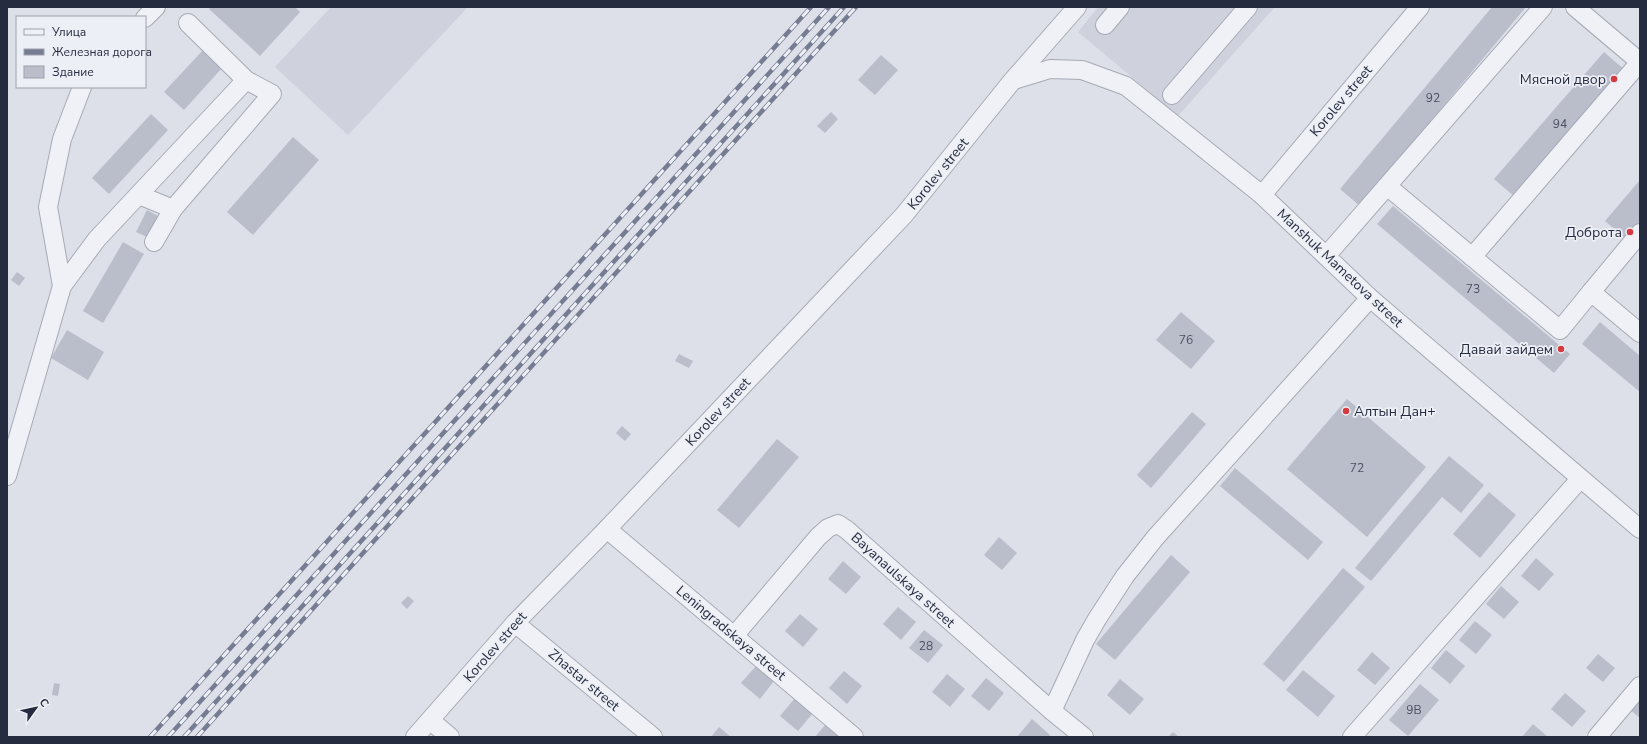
<svg xmlns="http://www.w3.org/2000/svg" width="1647" height="744" viewBox="0 0 1647 744" font-family="'Nunito Sans',sans-serif">
<style>
.built{fill:#cfd2dd}
.building{fill:#babecb}
.lines{fill:none;stroke-linecap:round;stroke-linejoin:round}
.minor-casing{stroke:#a6aab5;stroke-width:20}
.minor{stroke:#f0f1f6;stroke-width:18}
.rail-casing{stroke:#767d92;stroke-width:4.5}
.rail{stroke:#eceff5;stroke-width:3;stroke-dasharray:9;stroke-linecap:butt}
.poi-dot{fill:#d43a40;stroke:#eceff5;stroke-width:1.5}
.labels{text-anchor:middle;dominant-baseline:central;stroke-width:3.5;stroke-linejoin:round;paint-order:stroke}
.number-label{font-size:12px;fill:#4b5062}
.poi-label{font-size:14px;fill:#262c3f;stroke:#eceff5;text-anchor:end}
.street-label{font-size:14px;fill:#262c3f;stroke:#eceff5}
</style>
<rect width="100%" height="100%" fill="#dde0e8"/>
<!-- built -->
<g class="built">
<path d="M331 7H468L348 135 275 67Z"/>
<path d="M1098 7H1275L1178 116 1078 32Z"/>
</g>
<!-- building -->
<g class="building">
<path d="M211 7H295L300 12 260 56 209 9Z"/>
<path d="M1492 7H1526L1360 206 1340 189Z"/>
<path d="M203 50 222 68 184 110 164 92Z"/>
<path d="M1604 52 1625 70 1515 197 1494 179Z"/>
<path d="M881 55 898 70 875 95 858 80Z"/>
<path d="M831 112 838 119 825 133 817 126Z"/>
<path d="M151 114 168 130 109 194 92 178Z"/>
<path d="M293 137 319 160 253 235 227 212Z"/>
<path d="M1640 180V221L1625 238 1605 221Z"/>
<path d="M1393 206 1570 354 1554 373 1377 224Z"/>
<path d="M147 210 160 217 149 238 136 232Z"/>
<path d="M123 242 144 254 103 323 83 311Z"/>
<path d="M17 272 25 278 19 286 11 280Z"/>
<path d="M1181 312 1215 341 1191 369 1156 340Z"/>
<path d="M1600 322 1640 356V392L1582 344Z"/>
<path d="M67 330 104 352 88 380 51 358Z"/>
<path d="M679 354 693 361 689 368 675 361Z"/>
<path d="M1347 399 1426 467 1367 537 1287 469Z"/>
<path d="M1192 412 1206 424 1151 488 1137 475Z"/>
<path d="M622 426 631 434 625 441 616 433Z"/>
<path d="M777 439 799 457 739 528 717 510Z"/>
<path d="M1449 456 1484 485 1461 513 1442 497 1371 581 1355 568Z"/>
<path d="M1235 468 1323 542 1308 560 1220 486Z"/>
<path d="M1489 492 1516 515 1480 558 1453 534Z"/>
<path d="M999 537 1017 553 1002 570 984 555Z"/>
<path d="M1171 555 1190 572 1115 660 1096 644Z"/>
<path d="M1536 558 1554 574 1539 591 1521 576Z"/>
<path d="M843 561 861 577 846 594 828 579Z"/>
<path d="M1343 568 1365 587 1284 682 1263 664Z"/>
<path d="M1501 586 1519 602 1504 619 1486 604Z"/>
<path d="M408 596 414 601 407 609 401 603Z"/>
<path d="M898 607 916 622 901 640 883 624Z"/>
<path d="M800 614 818 629 803 647 785 631Z"/>
<path d="M1475 621 1492 635 1476 654 1459 640Z"/>
<path d="M924 630 943 645 928 663 909 648Z"/>
<path d="M1446 650 1465 666 1450 684 1431 668Z"/>
<path d="M1372 652 1390 668 1375 685 1357 670Z"/>
<path d="M1598 654 1615 668 1603 682 1586 668Z"/>
<path d="M756 666 774 681 760 699 741 683Z"/>
<path d="M1303 670 1335 696 1318 717 1286 690Z"/>
<path d="M844 671 862 686 847 704 829 688Z"/>
<path d="M947 674 965 689 950 707 932 692Z"/>
<path d="M986 678 1004 693 989 711 971 696Z"/>
<path d="M1120 679 1144 699 1130 715 1107 695Z"/>
<path d="M54 683 60 684 58 696 52 695Z"/>
<path d="M1420 684 1439 700 1408 736 1389 720Z"/>
<path d="M1565 693 1586 711 1572 727 1551 709Z"/>
<path d="M1640 696V718L1629 709Z"/>
<path d="M795 698 813 713 798 731 780 716Z"/>
<path d="M1032 719 1050 735 1048 737H1017Z"/>
<path d="M1533 724 1548 737H1522Z"/>
<path d="M825 725 839 737H815Z"/>
<path d="M719 727 731 737H711Z"/>
<path d="M1173 732 1179 737H1168Z"/>
</g>
<g class="lines">
<defs>
<g id="minor">
<path d="M1575 7 1640 62"/>
<path d="M145 18 156 7"/>
<path d="M1105 25 1120 7"/>
<path d="M1014 80 1050 69 1082 70 1126 86 1262 195 1370 298 1640 529"/>
<path d="M1172 95 1248 7"/>
<path d="M1387 186 1560 330 1591 292 1640 333"/>
<path d="M139 195 173 209"/>
<path d="M1262 195 1420 7"/>
<path d="M154 242 173 209 272 94 246 80 188 23"/>
<path d="M1326 256 1543 7"/>
<path d="M1472 257 1640 62"/>
<path d="M62 286 48 207 62 139 82 87"/>
<path d="M1591 292 1640 233"/>
<path d="M7 476 62 286 97 239 246 80"/>
<path d="M607 529 854 737"/>
<path d="M515 623 653 737"/>
<path d="M734 636 818 537 828 528 838 524 847 530 1052 711 1084 737"/>
<path d="M1052 711 1085 640 1097 619 1125 576 1155 538 1370 298"/>
<path d="M431 721 450 737"/>
<path d="M415 737 515 623 607 529 904 215 1013 80 1077 7"/>
<path d="M1352 737 1580 479"/>
<path d="M1597 737 1640 686"/>
</g>
</defs>
<!-- minor casing -->
<use href="#minor" class="minor-casing"/>
<!-- minor -->
<use href="#minor" class="minor"/>
<defs>
<g id="rail">
<path d="M150 737 811 7"/>
<path d="M168 737 829 7"/>
<path d="M184 737 844 7"/>
<path d="M197 737 856 7"/>
</g>
</defs>
<!-- rail casing -->
<use href="#rail" class="rail-casing"/>
<!-- rail -->
<use href="#rail" class="rail"/>
</g>
<!-- markers -->
<g class="poi-dot">
<circle cx="1614" cy="79" r="4"/>
<circle cx="1630" cy="232" r="4"/>
<circle cx="1561" cy="349" r="4"/>
<circle cx="1346" cy="411" r="4"/>
</g>
<g class="labels">
<!-- number labels -->
<g class="number-label">
<text x="1433" y="98">92</text>
<text x="1560" y="124">94</text>
<text x="1473" y="289">73</text>
<text x="1186" y="340">76</text>
<text x="1357" y="468">72</text>
<text x="926" y="646">28</text>
<text x="1414" y="710">9В</text>
</g>
<!-- poi labels -->
<g class="poi-label">
<text x="1606" y="79">Мясной двор</text>
<text x="1622" y="232">Доброта</text>
<text x="1553" y="349">Давай зайдем</text>
<text x="1354" y="411" text-anchor="start">Алтын Дан+</text>
</g>
<!-- street labels -->
<g class="street-label">
<text transform="translate(1341 101) rotate(-50)">Korolev street</text>
<text transform="translate(938 174) rotate(-51)">Korolev street</text>
<text transform="translate(1340 268) rotate(43)">Manshuk Mametova street</text>
<text transform="translate(718 412) rotate(-47)">Korolev street</text>
<text transform="translate(903 580) rotate(42)">Bayanaulskaya street</text>
<text transform="translate(731 633) rotate(40)">Leningradskaya street</text>
<text transform="translate(495 647) rotate(-49)">Korolev street</text>
<text transform="translate(584 680) rotate(40)">Zhastar street</text>
</g>
</g>
<!-- border -->
<rect width="1647" height="744" fill="none" stroke="#262c3f" stroke-width="16"/>
<!-- legend -->
<rect x="16" y="16" width="130" height="72" fill="#eceff5" stroke="#9da1ac"/>
<rect x="24" y="29" width="20" height="6" fill="#f0f1f6" stroke="#9da1ac"/>
<text x="52" y="36" font-size="12" fill="#262c3f">Улица</text>
<rect x="24" y="49" width="20" height="6" fill="#767d92" stroke="#9da1ac"/>
<text x="52" y="56" font-size="12" fill="#262c3f">Железная дорога</text>
<rect x="24" y="66" width="20" height="12" fill="#babecb" stroke="#9da1ac"/>
<text x="52" y="76" font-size="12" fill="#262c3f">Здание</text>
<!-- north arrow -->
<g transform="translate(36 708) rotate(57)" stroke="#eceff5" stroke-width="3" paint-order="stroke">
<path d="M0-3L7 15L0 10L-7 15Z" fill="#262c3f"/>
<text y="-6" font-size="11" font-weight="bold" text-anchor="middle" fill="#262c3f">С</text>
</g>
</svg>
